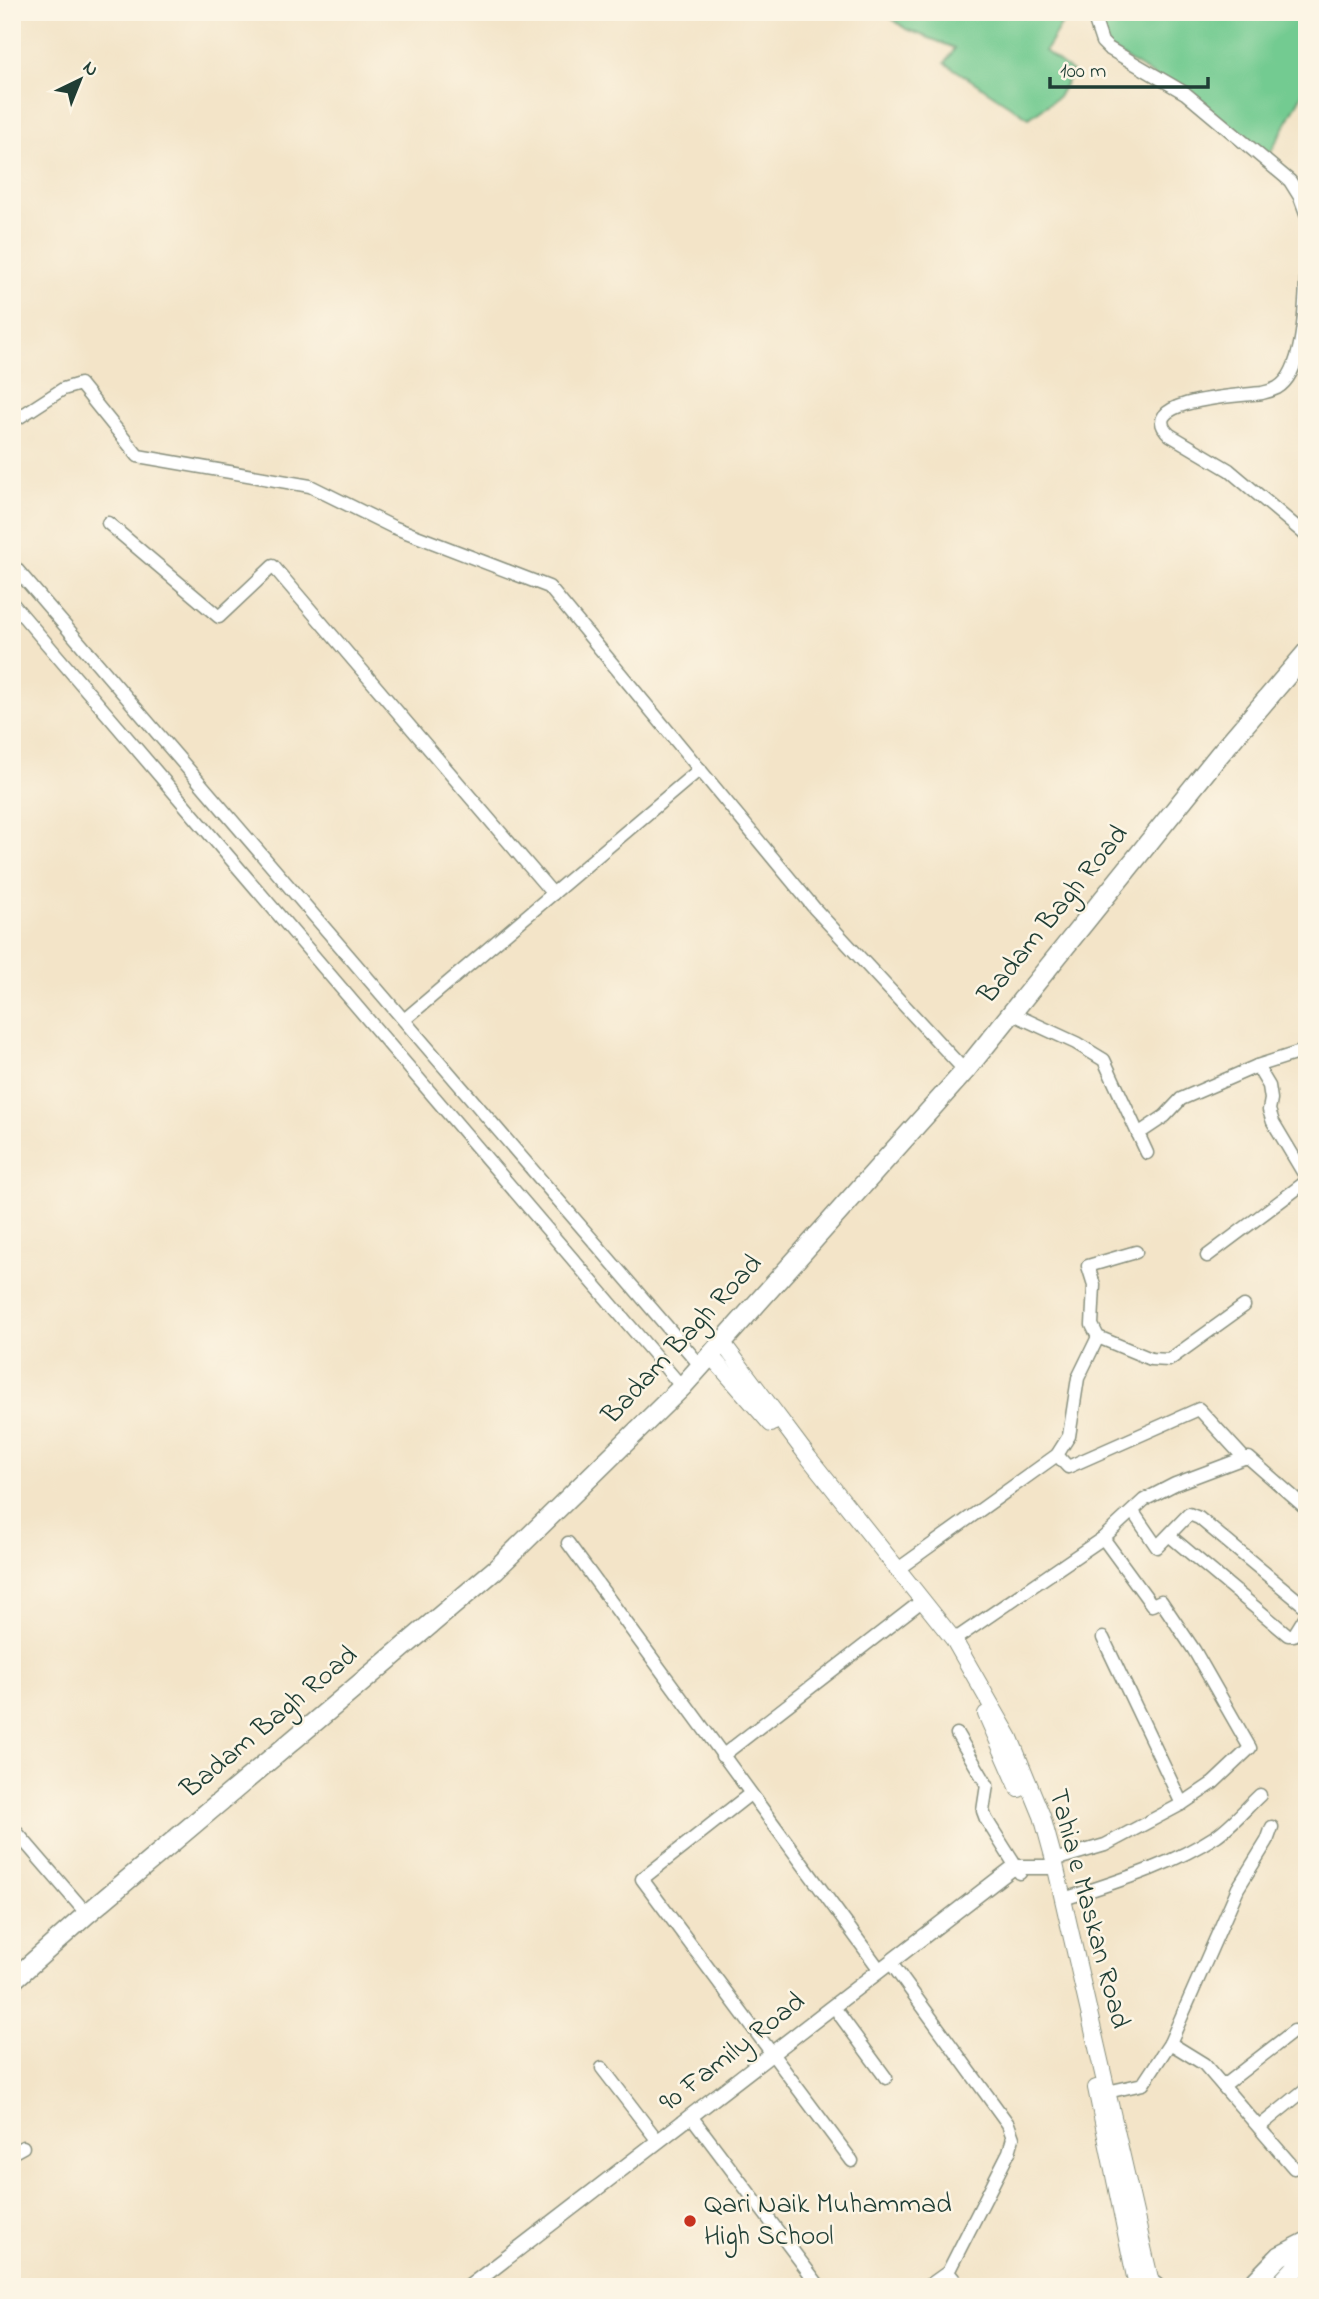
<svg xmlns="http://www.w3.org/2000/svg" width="1319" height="2299" viewBox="0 0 1319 2299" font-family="'Indie Flower',sans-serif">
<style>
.green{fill:#73cb91;stroke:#498462;stroke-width:2}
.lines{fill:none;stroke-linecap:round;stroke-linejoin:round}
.minor-casing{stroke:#89907e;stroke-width:15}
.tertiary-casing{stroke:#89907e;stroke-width:17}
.secondary-casing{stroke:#89907e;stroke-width:18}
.primary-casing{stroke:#89907e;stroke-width:22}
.trunk-casing{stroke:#89907e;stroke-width:22}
.minor{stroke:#fff;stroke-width:12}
.tertiary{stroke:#fff;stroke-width:14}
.secondary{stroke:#fff;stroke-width:16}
.primary{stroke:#fff;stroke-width:19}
.trunk{stroke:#fff;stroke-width:19}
.poi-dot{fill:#c8321e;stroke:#fcf5e5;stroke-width:2.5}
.labels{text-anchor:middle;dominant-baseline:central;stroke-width:5;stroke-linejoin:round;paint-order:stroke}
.street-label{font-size:28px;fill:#1f3d34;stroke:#fcf5e5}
.poi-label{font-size:28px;fill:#1f3d34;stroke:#fcf5e5;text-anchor:start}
</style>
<rect width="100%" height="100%" fill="#fcf5e5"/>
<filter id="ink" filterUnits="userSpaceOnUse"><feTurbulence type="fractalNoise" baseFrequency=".0143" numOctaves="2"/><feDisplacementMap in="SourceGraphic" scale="14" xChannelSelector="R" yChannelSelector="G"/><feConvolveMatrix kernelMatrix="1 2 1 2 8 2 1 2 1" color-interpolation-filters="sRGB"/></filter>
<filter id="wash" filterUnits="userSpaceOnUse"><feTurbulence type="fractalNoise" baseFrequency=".00686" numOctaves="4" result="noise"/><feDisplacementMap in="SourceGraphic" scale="28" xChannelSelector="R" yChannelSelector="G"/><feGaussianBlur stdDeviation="1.57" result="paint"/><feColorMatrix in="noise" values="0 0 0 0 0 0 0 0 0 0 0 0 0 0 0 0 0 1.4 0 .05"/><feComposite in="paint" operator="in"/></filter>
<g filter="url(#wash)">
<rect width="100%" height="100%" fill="#f3e4c8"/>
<!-- green -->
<g class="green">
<path d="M883 12H1069L1045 51 1072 72 1058 97 1029 118 945 63 955 48 906 29Z"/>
<path d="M1091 12H1307V85L1265 163 1172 87 1096 40Z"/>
</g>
</g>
<g filter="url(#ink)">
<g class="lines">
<defs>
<g id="minor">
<path d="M1092 12 1102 42 1108 48 1185 93 1290 181 1300 197 1307 216"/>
<path d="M1307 261C1305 292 1307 371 1277 388 1273 390 1267 392 1262 393 1249 395 1131 399 1170 435L1229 470 1307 536"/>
<path d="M12 422 63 389 80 384 138 456 310 486 393 527 549 587 815 909 965 1071"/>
<path d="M108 523 219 617 273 566 553 894"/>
<path d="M12 564 700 1365"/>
<path d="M12 603 682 1387"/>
<path d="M1011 1013 1076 1043 1104 1060 1147 1153"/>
<path d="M404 1020 700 769"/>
<path d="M1257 1066 1269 1086 1271 1099 1269 1110 1273 1122 1307 1179"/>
<path d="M1138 1134 1165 1116 1181 1099 1257 1066 1307 1050"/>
<path d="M1136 1252 1088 1266 1094 1285 1092 1325 1098 1337 1151 1359 1169 1360 1244 1306"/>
<path d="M1207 1256 1307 1181"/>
<path d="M1057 1455 1068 1467 1199 1409 1244 1458H1249L1307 1509"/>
<path d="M1133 1512 1157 1547 1189 1514 1199 1518 1307 1608"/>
<path d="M1170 1536 1288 1635H1294L1307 1614"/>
<path d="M568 1543 880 1970"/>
<path d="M898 1569 1057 1455 1069 1436 1078 1378 1098 1337"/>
<path d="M1103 1638 1182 1804"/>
<path d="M954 1640 1103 1538 1144 1500 1175 1484 1244 1458"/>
<path d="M957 1734 987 1785 983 1811 986 1819 1020 1873"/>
<path d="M722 1756 923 1600"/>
<path d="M750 1794 642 1879 852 2161"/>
<path d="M12 1827 87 1914"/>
<path d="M1054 1860 1105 1845 1182 1804 1213 1783 1250 1748 1194 1650 1161 1601 1152 1605 1103 1538"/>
<path d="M1064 1899C1115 1882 1170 1866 1216 1836 1232 1825 1246 1808 1260 1795"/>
<path d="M891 1963 1008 2124 1013 2138 1009 2152 948 2272 927 2287"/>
<path d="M839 2014 886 2078"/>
<path d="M1170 2043 1204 2064 1294 2168"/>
<path d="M602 2068 658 2141"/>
<path d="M1223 2086 1294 2031"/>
<path d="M1107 2092 1143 2084 1170 2043 1238 1888 1267 1841 1272 1827"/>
<path d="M691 2116 820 2287"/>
<path d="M1259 2127 1307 2088"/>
<path d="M12 2153 23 2147"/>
<path d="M948 2272 960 2287"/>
</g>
<path id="tertiary" d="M469 2287 1010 1870 1017 1867H1055"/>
<g id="secondary">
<path d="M722 1342 809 1458 954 1640 1010 1738 1042 1816 1054 1860 1152 2287"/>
<path d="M710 1355 771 1424"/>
<path d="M986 1714 1019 1789"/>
<path d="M1096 2088 1137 2287"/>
</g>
<path id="primary" d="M12 1981 87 1914 496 1569 682 1387 965 1071 1219 755 1307 652"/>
<g id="trunk">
<path d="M1151 2284 1155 2287"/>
<path d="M1250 2287 1280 2256 1307 2242"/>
<path d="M1278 2287 1307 2256"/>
<path d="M1305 2287 1307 2285"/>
</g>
</defs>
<!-- minor casing -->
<use href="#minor" class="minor-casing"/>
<!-- tertiary casing -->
<use href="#tertiary" class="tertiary-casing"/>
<!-- secondary casing -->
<use href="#secondary" class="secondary-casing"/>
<!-- primary casing -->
<use href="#primary" class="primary-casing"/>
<!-- trunk casing -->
<use href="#trunk" class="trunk-casing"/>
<!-- minor -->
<use href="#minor" class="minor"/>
<!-- tertiary -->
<use href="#tertiary" class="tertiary"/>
<!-- secondary -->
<use href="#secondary" class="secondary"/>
<!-- primary -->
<use href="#primary" class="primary"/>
<!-- trunk -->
<use href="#trunk" class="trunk"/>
</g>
</g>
<!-- markers -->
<circle class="poi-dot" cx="690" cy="2221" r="7"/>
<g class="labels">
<!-- street labels -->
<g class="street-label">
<text transform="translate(1054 915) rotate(-51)">Badam Bagh Road</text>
<text transform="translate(683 1340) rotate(-47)">Badam Bagh Road</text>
<text transform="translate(270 1723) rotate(-40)">Badam Bagh Road</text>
<text transform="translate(1088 1909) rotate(75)">Tahia e Maskan Road</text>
<text transform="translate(733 2053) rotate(-38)">90 Family Road</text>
</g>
<!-- poi labels -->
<g class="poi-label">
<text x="704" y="2205">Qari Naik Muhammad<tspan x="704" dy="32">High School</tspan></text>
</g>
</g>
<!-- margin -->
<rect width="1319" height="2299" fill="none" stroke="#fcf5e5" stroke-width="42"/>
<!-- north arrow -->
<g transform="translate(80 80) rotate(43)" stroke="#fcf5e5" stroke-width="5" paint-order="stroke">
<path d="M0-5L12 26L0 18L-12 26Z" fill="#1f3d34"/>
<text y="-10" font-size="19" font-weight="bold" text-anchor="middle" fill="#1f3d34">N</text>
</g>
<!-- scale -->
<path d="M1050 77v10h158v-10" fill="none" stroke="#1f3d34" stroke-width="3.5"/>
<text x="1060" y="77" font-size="21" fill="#1f3d34" stroke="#fcf5e5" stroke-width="5" paint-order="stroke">100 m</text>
</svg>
